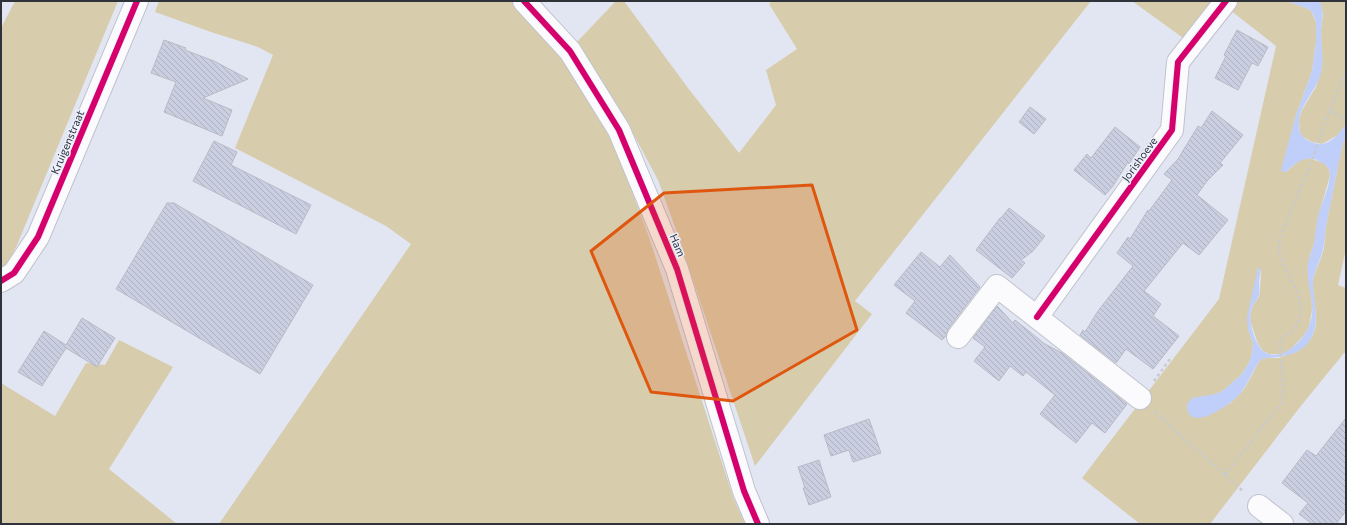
<svg xmlns="http://www.w3.org/2000/svg" width="1347" height="525" viewBox="0 0 1347 525" font-family="Commissioner,sans-serif">
<style>
.grass{fill:#d7ccac}
.water{fill:#c0cefa}
.building{fill:url(#building-back-hatch);stroke:#b8bbc4}
.lines{fill:none;stroke-linecap:round;stroke-linejoin:round}
.minor-casing{stroke:#c0c3cd;stroke-width:24}
.path{stroke:#c9cacd;stroke-width:2.5;stroke-dasharray:3 3;stroke-linecap:butt}
.minor{stroke:#fbfbfd;stroke-width:22}
.cycleway-casing{stroke:#ecf1fd;stroke-width:8}
.cycleway{stroke:#d6006c;stroke-width:6}
.marked{fill:#df570e;fill-opacity:0.2;stroke:#df570e;stroke-width:3;stroke-linejoin:round}
.labels{text-anchor:middle;dominant-baseline:central;stroke-width:3;stroke-linejoin:round;paint-order:stroke}
.street-label{font-size:11px;fill:#30323a;stroke:#ecf1fd}
</style>
<defs>
<pattern id="building-back-hatch" width="6" height="6" patternUnits="userSpaceOnUse"><rect width="6" height="6" fill="#c9cfe1"/><path d="M-1 5l2 2M0 0l6 6M5-1l2 2" fill="none" stroke="#adb2c2"/></pattern>
</defs>
<rect width="100%" height="100%" fill="#e2e6f2"/>
<!-- grass -->
<g class="grass">
<path d="M15 1H118L17 245 7 264 1 270V28Z"/>
<path d="M159 1H514L557 51 590 100 618 154 649 237 733 497 745 524H219L411 244 386 226 235 148 273 55 258 47 211 32 155 12Z"/>
<path d="M616 1H624L688 88 739 153 776 105 766 70 797 49 769 4 772 1H1091L855 301 872 314 755 466 680 241 658 180 627 122 575 44Z"/>
<path d="M1132 1H1216L1186 40Z"/>
<path d="M1237 1H1287L1306 8 1311 11 1316 22V42L1312 71 1296 115 1282 170 1286 172 1300 160 1308 158 1324 163 1329 169 1330 176 1320 210 1314 244 1310 255 1312 310 1309 327 1304 335 1292 348 1285 353 1279 354H1269L1263 351 1258 344 1250 321 1251 312 1253 305 1259 297 1260 292 1261 271 1258 268 1248 329 1253 343 1252 353 1249 363 1242 374 1224 390 1216 394 1205 397 1229 404C1236 398 1244 391 1248 382 1253 375 1255 367 1261 359 1267 358 1272 358 1279 358 1283 357 1305 346 1308 342 1324 324 1311 301 1313 280 1315 269 1322 259 1324 248 1325 239 1325 230 1327 221 1332 196 1337 171 1342 146L1346 135V249L1338 285 1346 288V353H1344L1300 407 1210 524H1140L1082 478 1219 299 1276 46 1230 10Z"/>
<path d="M1320 1H1346V124L1338 135 1322 144 1312 142 1303 137 1300 133 1299 119 1302 110 1316 87 1322 67 1321 29 1323 14Z"/>
<path d="M119 340 173 367 109 469 177 524H1V383L55 416 86 363 105 365Z"/>
</g>
<!-- water -->
<path class="water" d="M1287 1H1320C1325 13 1321 22 1321 34 1321 49 1325 64 1319 79 1314 91 1300 107 1299 120 1299 124 1299 129 1300 132 1302 140 1316 145 1323 144 1333 141 1340 133 1346 124V135L1342 146C1337 171 1332 196 1327 221 1325 230 1325 240 1323 249 1321 260 1313 271 1313 283 1313 304 1322 324 1308 343 1296 358 1277 356 1261 359 1252 371 1248 385 1238 396 1228 406 1186 435 1187 404L1192 398 1216 394 1224 390 1242 374 1249 363 1252 353 1253 343 1248 329 1247 317 1258 268H1260C1261 272 1260 275 1259 280 1259 285 1260 290 1259 295 1258 299 1255 301 1253 305 1247 317 1252 332 1257 343 1271 370 1302 345 1309 326 1318 306 1305 284 1308 263 1309 256 1313 249 1314 243 1316 232 1316 220 1320 210 1323 199 1333 180 1329 169 1326 164 1320 161 1314 159 1303 156 1293 165 1286 172H1283L1281 170 1296 115 1312 71 1316 42V22L1314 16 1311 11 1306 8Z"/>
<!-- building -->
<g class="building">
<path d="M1237 30 1268 47 1258 66 1252 63 1238 90 1215 78 1226 56 1224 55Z"/>
<path d="M164 40 186 48 185 50 214 61 248 79 203 98 232 110 222 136 164 112 176 82 151 73Z"/>
<path d="M1030 107 1046 119 1034 134 1019 122Z"/>
<path d="M1212 111 1243 135 1220 163 1223 165 1207 181 1197 195 1228 220 1199 255 1183 243 1144 291 1161 304 1153 316 1179 336 1153 369 1126 349 1116 363 1080 335 1083 330 1085 332 1098 311 1133 266 1117 253 1128 237 1130 239 1148 210 1149 211 1172 180 1164 174 1178 159 1198 126 1201 128Z"/>
<path d="M1115 127 1140 147 1129 164 1128 162 1113 186 1105 195 1074 170 1087 154 1091 158Z"/>
<path d="M214 141 237 152 231 165 311 205 296 234 193 181Z"/>
<path d="M167 203H174L313 285 260 374 116 289Z"/>
<path d="M1009 208 1045 236 1033 251 1021 260 1025 263 1012 278 976 250 1000 218H1001Z"/>
<path d="M921 252 940 267 950 255 980 287 948 329 946 336 942 340 906 313 915 301 894 285Z"/>
<path d="M997 306 1013 323 1015 320 1045 344 1062 353 1127 404 1105 433 1092 423 1076 443 1040 414 1055 395 1026 372 1023 376 1010 366 999 381 974 361 985 347 973 338Z"/>
<path d="M82 318 115 338 97 367 66 348 42 386 18 372 44 331 66 345Z"/>
<path d="M1346 418V511L1336 524H1312L1299 514 1308 503 1282 483 1307 450 1316 456Z"/>
<path d="M869 419 881 453 853 462 849 450 831 456 824 435Z"/>
<path d="M819 460 831 497 809 505 803 488H805L798 467Z"/>
</g>
<g class="lines">
<defs>
<g id="minor">
<path d="M524 1 570 51 619 130 677 269 744 491 758 524"/>
<path d="M1 281 14 273 38 237 137 1"/>
<path d="M1037 317 1172 130 1178 62 1226 1"/>
<path d="M958 337 997 286 1140 398"/>
<path d="M1259 506 1282 524"/>
</g>
</defs>
<!-- minor casing -->
<use href="#minor" class="minor-casing"/>
<!-- path -->
<g class="path">
<path d="M1330 110 1346 120"/>
<path d="M1154 381 1170 359"/>
<path d="M1155 412 1244 492"/>
<path d="M1225 475 1282 402 1283 391 1280 341C1284 335 1292 333 1296 326 1311 303 1287 277 1280 256 1278 249 1280 241 1281 234L1310 166 1330 110 1346 71"/>
</g>
<!-- minor -->
<use href="#minor" class="minor"/>
<defs>
<g id="cycleway">
<path d="M524 1 570 51 619 130 677 269 744 491 758 524"/>
<path d="M1 281 14 273 38 237 137 1"/>
<path d="M1037 317 1172 130 1178 62 1226 1"/>
</g>
</defs>
<!-- cycleway casing -->
<use href="#cycleway" class="cycleway-casing"/>
<!-- cycleway -->
<use href="#cycleway" class="cycleway"/>
</g>
<!-- marked area -->
<path class="marked" d="M812 185 857 330 733 401 651 392 591 251 664 193Z"/>
<g class="labels">
<!-- street labels -->
<g class="street-label">
<text transform="translate(67 142) rotate(-67)">Kruigenstraat</text>
<text transform="translate(1139 159) rotate(-54)">Jorishoeve</text>
<text transform="translate(678 245) rotate(67)">Ham</text>
</g>
</g>
<!-- border -->
<rect width="1347" height="525" fill="none" stroke="#30323a" stroke-width="4"/>
</svg>
